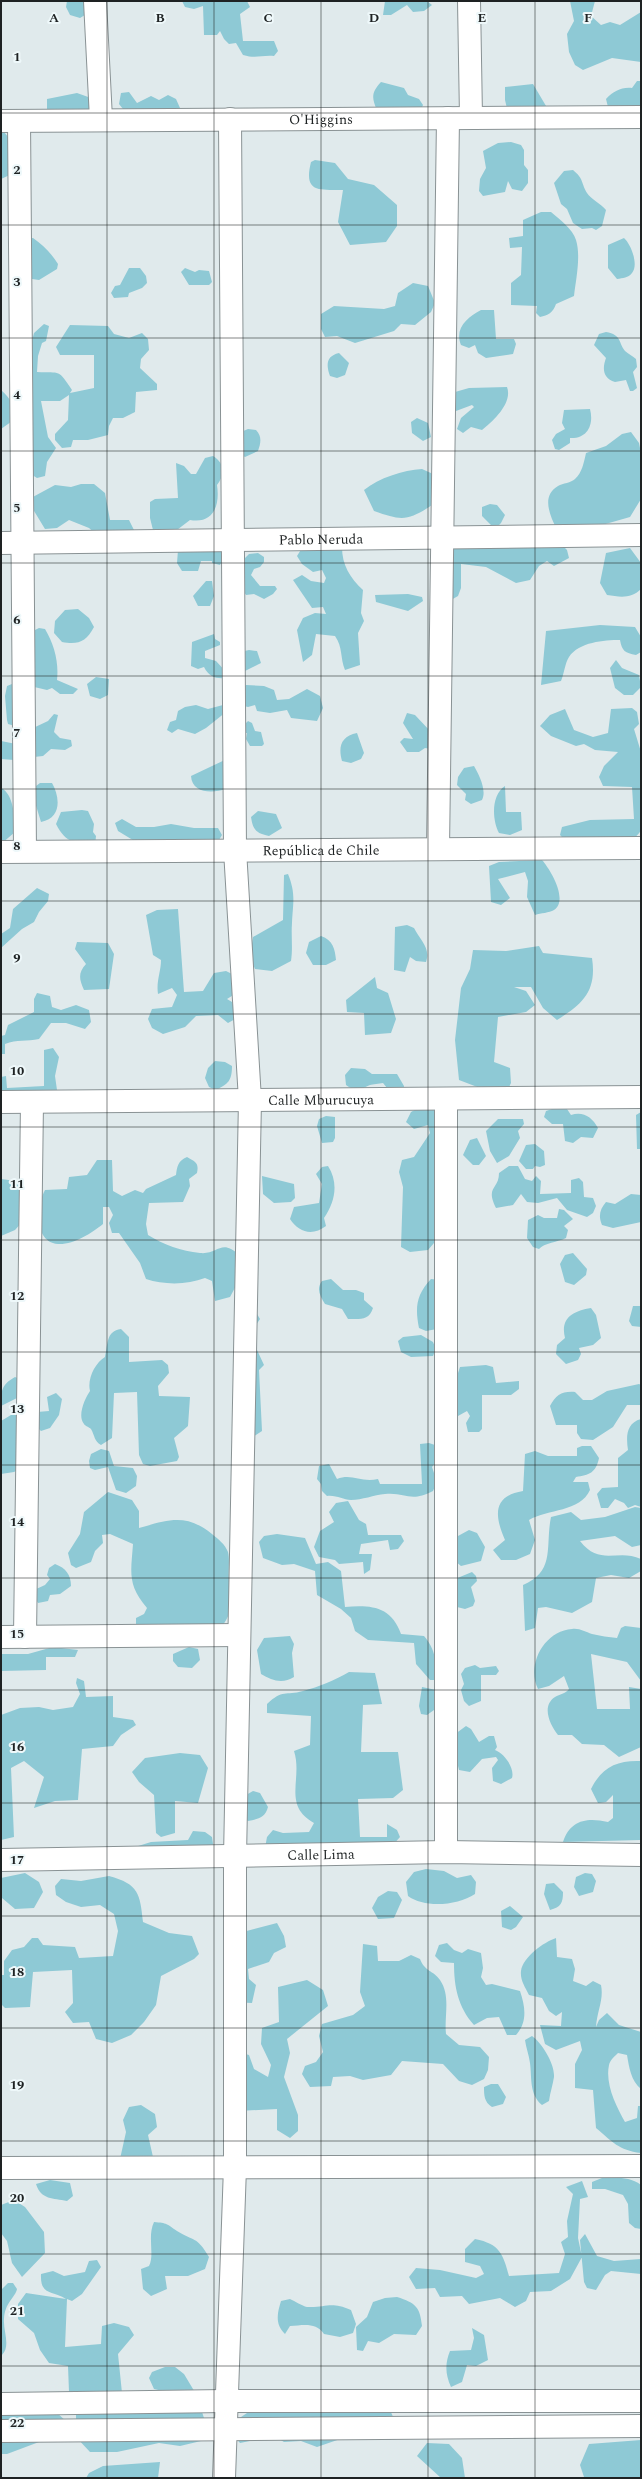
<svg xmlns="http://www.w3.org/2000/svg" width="642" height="2479" viewBox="0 0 642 2479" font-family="Spectral,serif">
	<rect width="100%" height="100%" fill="#e0eaec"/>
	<path fill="#8ec9d5" d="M67 1H86L85 15 80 18 70 15 66 7Z
		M182 1H247L250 7 240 14 243 41H274L278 51 274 56C261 55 256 59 243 55L236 43 229 44 224 39 220 31 217 35H204L203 6 194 9 185 7Z
		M385 1H427L432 5 424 11 413 12 407 5 391 15H383Z
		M570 1H595L591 16 601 25 610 22 620 25 641 12V62L612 58 583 70 575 65 569 52 567 34 574 21Z
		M637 81H641L640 107 609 111 606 99C614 91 621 87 632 88Z
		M381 82 404 88 408 95 419 99 423 105 420 112 377 110C371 97 372 92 381 82Z
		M533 84 549 111 509 117 505 100V87Z
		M129 92 137 103 151 96 159 100 168 95 176 99 180 108 176 117 127 114 119 104 121 93Z
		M77 93 91 98 89 109C77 118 59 119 47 110V99Z
		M1 130C15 139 14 158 14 173L1 179Z
		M511 142 521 145 524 150V165L528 170V183L522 191 512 189 508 181 505 192 483 196 479 191 480 179 486 168 483 151 498 143Z
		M315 160 335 163 348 179 374 185 397 205V226L386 242 350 245 338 222 343 190C320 189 303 194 311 162Z
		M573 170C584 179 581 183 587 193 591 199 600 203 606 210L602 226 596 230 592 228 582 229 573 223 567 209 561 204 554 183 564 171Z
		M541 212H551C559 219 573 229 576 240 581 256 576 279 574 296L556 304C553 313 548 315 540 317L536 313 537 306 511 305V283L521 275 522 247 510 248 509 238 523 236V220Z
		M33 238C43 245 52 254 58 264L57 269 39 280 25 278 23 239Z
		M624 238C631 244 639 265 632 273 628 278 623 278 617 279L608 268V245Z
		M129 268H140L146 276 147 283 142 288 129 293 128 297 114 298 111 293 115 286 120 285Z
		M185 268 195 272 199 270 209 271 212 282 209 285H189L181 272Z
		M413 283 428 286 435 303 431 312 415 325 401 324 394 331 355 343 337 336 325 337 321 329V314L334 306 384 309 395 306 398 293Z
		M481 310H494L496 339H514L516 344 513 354 486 358 478 353 475 345 469 348 461 345C454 328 468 317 481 310Z
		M44 324 49 326 46 341 42 343 38 356 37 372C61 373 58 369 72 390L70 393 94 388V355H60L56 347 70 325 108 326 114 334 129 338 142 333 148 339 149 350 141 359 140 368 157 384V390L136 392 135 412 123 418H113L109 426 108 435 88 440H73L71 447 62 448 55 440V434L68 420 69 395 60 401H41L48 437 56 448 47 462 45 476 37 478 29 473 30 348 34 333Z
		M606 332C622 335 618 342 625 351 628 354 633 356 636 359L637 367 633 372 637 388 633 391H630L626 380 615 382C603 378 602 369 606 358L594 345 599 334Z
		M339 353 349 363 345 375 337 378 330 376C326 365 326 356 339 353Z
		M507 387C513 403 493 421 482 430L471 427 463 433 457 429 461 418 474 407 472 405 456 411 452 403 455 392 469 388Z
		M1 390C11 399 15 406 15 419L1 429Z
		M590 409C594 424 588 439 570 438V443L559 450 555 449 552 440 556 434 565 429 562 423 564 410Z
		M417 418 428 423 431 437 423 441 412 433 411 422Z
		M248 429 256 430C262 436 261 443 258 451L245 457 237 452 241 432Z
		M631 432 639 443 641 453V499L630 517 588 529 556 528C550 515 541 496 558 486 563 483 571 483 575 479 582 473 584 462 586 453L606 446 622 434Z
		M213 456C225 463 225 475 217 485 220 505 214 524 190 520L173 533 153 530 150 518V502L155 499 178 498 176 463 184 466 191 474H196L205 458Z
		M422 469 433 474 432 505C408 521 402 521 374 511L364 490C379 478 403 470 422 469Z
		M81 484H94L105 493 110 520H129L134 530 98 536 89 528 69 520 57 528 45 529 31 506V498L55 485 71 487Z
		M490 504 497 505 505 515 501 523 495 529 482 516V507Z
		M559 542 567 550 569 558 554 566 547 561 539 566 530 580 516 583 486 567 461 564V588L458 596 451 600 448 555 455 546Z
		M219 546 225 555 220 565 212 563V561H201L198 571H182L177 563 178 550Z
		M342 547C342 565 350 578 363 590L361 613 364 621 358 633 360 665 345 670C340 658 343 647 335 636L316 634 312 655 303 662 297 630 303 618 315 613 326 614 323 607 312 608 293 580 302 575 311 581 324 583 326 578 322 570 313 572 302 564 297 556 302 548Z
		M630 548 641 563V589C631 599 620 597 607 595L600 583 606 553Z
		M258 553 264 557V562L260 567 254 569 251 575 260 586H275L277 589 273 594 264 599 254 594 246 595 241 588 242 561 249 554Z
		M206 581H212L214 596 210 606H198L193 596Z
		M408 594 422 597 423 601 408 611 376 602 375 595Z
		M78 609 89 618 94 627C86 642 78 645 62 642L54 633 55 621 65 610Z
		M600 625 635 627 641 637V652L636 655C625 653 622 651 620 640 604 640 579 642 569 657 565 663 564 674 561 681L541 685 546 631Z
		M39 628 45 629C54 644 59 662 57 680L78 689 73 694H60L52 688 47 690 30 686 35 630Z
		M214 634 215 639 220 642V645L205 651V658L216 661 228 674 226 678C216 679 209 677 204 667L198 669 191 666 192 642Z
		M249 650 257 651 261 663 245 671 237 661 240 652Z
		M616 660 622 668 639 675 641 687 633 695H624L615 688 610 668Z
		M96 677 109 679 108 695 100 699 90 696 87 684Z
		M12 684 19 687 15 726 8 724 7 720 5 696 7 686Z
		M246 685 264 686 274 690 277 700 289 699 307 689 320 696 323 708 317 721 291 718 287 710 270 713 257 711 255 705 248 707 240 705 242 689Z
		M196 705 208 709 223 705 226 712 206 728 195 734 178 729 172 733 167 730 170 722 176 720 178 711 185 707Z
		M632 708 637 712 639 724 634 729 641 752V830C629 853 588 843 567 842L560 835 562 827 590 820 634 819 632 787 603 786 599 777 604 766 618 752 595 750 584 744 576 746 551 736 540 726 550 715 565 709 574 730 593 737 608 733 611 709Z
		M407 713 415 715 431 732V749L425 748 419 752H407L400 742 404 738 413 739 403 723Z
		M54 714 58 715 54 732 60 738 71 740 72 746 65 750 51 749 43 756 34 757 31 729 48 721Z
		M248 721 252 723 255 731 261 732 264 744 262 746H250L246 739 247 733H243V726Z
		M357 733 364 753 361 759 351 763 342 761C338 747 341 736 357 733Z
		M1 741 16 744 14 760 1 759Z
		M229 758 226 789C213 793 192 794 191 776Z
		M474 766C479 775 487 790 482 800L471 804 465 800 466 794 457 785 458 777 464 768Z
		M40 783H52C60 797 62 818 41 822L34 799 36 786Z
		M505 786 506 812H521L522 830 510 835 499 833C492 820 491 795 505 786Z
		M1 788C14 794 15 819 15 832L1 844Z
		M82 810 88 811 94 824 93 832 96 836 95 846C75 842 66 844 56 824L61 812Z
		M258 811 276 814 282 828 269 836C256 833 253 830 251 817Z
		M122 819 136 827H154L171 824 194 828H218L222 835 219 840 162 844 157 840 141 845 118 831 115 823Z
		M542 860C550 869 569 900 554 910 549 913 541 913 535 915L527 897 528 881 525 872 498 879 510 898 501 905 491 902 489 866 499 862Z
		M288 874C296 894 293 902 292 923 291 936 293 948 291 961L272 971 255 969 250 957 253 937 283 920 284 875Z
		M37 888 49 894 48 901 39 912 34 922 22 929 1 948V934L10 928 13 909Z
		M178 909 184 992 203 991 214 973 226 971 234 975 235 994 227 999 232 1002 237 1018 228 1023 218 1015 196 1016 185 1027 163 1034 152 1028 148 1019 152 1009 172 1007 177 995 172 988 158 994C156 981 161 972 161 960L153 955 146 915 157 910Z
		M407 925 414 928C420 940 431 948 426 962L416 961 410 957 405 972 394 970 395 927Z
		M321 936C333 940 335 949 336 960L326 965H313L306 953 309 942Z
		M77 942 108 943 114 954 109 989 84 990C79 979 78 973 86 964L75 949Z
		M539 946 543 953 592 958C597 991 583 1004 557 1020L543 1008 531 987H514L526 991 535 1005 526 1012 498 1017 494 1062 510 1068 511 1083 507 1091 480 1088 459 1080 455 1040 461 988 470 969 473 950 506 951Z
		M375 977 377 988 388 993 396 1019 391 1033 365 1035 364 1013 347 1012 346 1000Z
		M37 993 50 996 52 1007 61 1010 76 1005 89 1010 91 1022 85 1029 66 1023H51L39 1039C27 1042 17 1039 5 1044V1054H1V1036L5 1035 8 1025 34 1012V999Z
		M53 1048 59 1057 55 1076 57 1090 48 1097 1 1105V1077L6 1076 7 1088 44 1086V1050Z
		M215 1061 225 1062 232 1066C232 1081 228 1084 216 1090L209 1087 205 1078 208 1068Z
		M351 1068 365 1069 372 1074H397L404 1086V1091L391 1093 383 1083C379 1084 373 1084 370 1085 358 1090 357 1093 346 1085L345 1075Z
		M422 1106 435 1109 438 1118 440 1227 434 1243 428 1250 410 1252 401 1247 403 1187 399 1172 402 1160 414 1157 430 1133 428 1125 414 1129 406 1122 411 1112Z
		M558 1107 567 1109 571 1115C583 1111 592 1117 598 1128L593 1138 581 1137 573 1143 565 1141 563 1124H552L544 1117 546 1111Z
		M641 1112V1149H637L636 1115Z
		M326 1116 335 1117V1138L333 1142 322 1143 317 1126 319 1119Z
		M498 1119H523L524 1124 518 1131 520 1138 509 1156 497 1163 490 1151 486 1131Z
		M477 1138 486 1156 479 1165H473L463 1155 470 1140Z
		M535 1144 544 1151 545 1165 540 1167 535 1166 533 1169H526L519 1161 526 1145Z
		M187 1157C196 1162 199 1163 197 1173L189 1179 190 1186 183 1202 149 1203 146 1224 148 1235C164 1245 181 1251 200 1253 218 1255 221 1238 239 1255L238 1282 230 1297 215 1301 212 1281 205 1278C187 1285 164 1285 146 1279L140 1263 119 1233H112L109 1223 113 1215 109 1207H103V1224C92 1233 73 1245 58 1244 33 1242 37 1204 45 1190L67 1189 69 1177 87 1175 97 1160H112L113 1191 122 1196 135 1190 143 1193 146 1189 176 1175C177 1166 178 1161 187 1157Z
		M328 1166C339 1183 335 1202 324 1218L326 1226C313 1236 299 1233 290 1219L294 1207 319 1203 322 1184 316 1174 322 1167Z
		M509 1166H518L525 1179 532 1181 536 1176 541 1181 540 1194 571 1193V1180L579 1178 583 1182 584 1197 593 1198 596 1206 593 1213 587 1217 567 1210 557 1198 538 1203 527 1202 521 1194 513 1205 496 1208C485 1186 499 1190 499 1173Z
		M262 1176 294 1184 295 1198 291 1202 274 1203 263 1194Z
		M1 1179 16 1181 20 1191 23 1221 15 1230 1 1236Z
		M631 1194 641 1195V1222L613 1228 602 1225C598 1216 600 1209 606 1202L615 1204Z
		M559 1209 564 1210 573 1219 564 1226 568 1230 566 1238C558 1242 544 1243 539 1249L533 1247 527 1238 528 1220 538 1215 544 1218H557Z
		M573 1253 587 1269 586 1275 574 1285 565 1282 560 1264 565 1255Z
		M331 1279 343 1290H356L364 1293V1300L373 1308C369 1321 359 1319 348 1319L342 1309 325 1304C320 1296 316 1289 322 1281Z
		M431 1279 440 1280 437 1329 426 1331 419 1328C415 1308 416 1295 431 1279Z
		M633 1306H641V1327L632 1326 629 1321Z
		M591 1308 596 1315 601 1338 593 1345 579 1348 581 1354 578 1360 566 1364 556 1354 557 1345 565 1338C560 1318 573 1311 591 1308Z
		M257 1314 260 1319 254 1328 257 1350 264 1365 259 1370 262 1431 253 1437C246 1425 251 1386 252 1370 252 1362 250 1354 249 1346 248 1336 249 1325 250 1315Z
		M121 1329 129 1337V1362L162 1360 168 1365 169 1373 158 1386 159 1396 190 1397 188 1426 174 1438 179 1457 177 1461 150 1466 143 1464 139 1455 137 1392 114 1393 112 1438 101 1445C94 1441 95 1436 91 1429 89 1427 85 1426 84 1424 77 1416 85 1398 90 1391 87 1379 95 1363 105 1357 108 1344 106 1331 121 1329Z
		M421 1335 433 1342 436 1349 433 1356 411 1357 401 1352 398 1341 403 1337Z
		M486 1365 493 1367 496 1383 519 1381V1389L511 1395H482V1429L479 1432H468L466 1423 470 1416 467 1411 458 1416 453 1410 456 1379 460 1367Z
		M15 1377 22 1380 19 1397 1 1406C1 1391 1 1385 15 1377Z
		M639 1384 641 1385V1405H627L613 1427 593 1440 581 1439 577 1433V1425H556L550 1406C556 1395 562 1391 575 1392L583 1400H592L607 1391Z
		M56 1393 62 1399 59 1415 50 1428 41 1431 38 1428 37 1412 49 1411 47 1397Z
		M21 1414 23 1467 14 1472 1 1474V1421L11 1415Z
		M641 1419V1507L635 1505 628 1508 624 1503 615 1499 608 1508H601L597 1494 602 1488 618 1487V1458L628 1450C626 1437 626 1423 641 1419Z
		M429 1443 435 1445 436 1462 432 1467 437 1482 433 1491C410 1503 406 1492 385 1494 374 1495 362 1500 351 1500 343 1500 337 1495 327 1496L322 1491 321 1484 317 1479 319 1466 329 1464 337 1479C352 1473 361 1483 378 1479L380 1484H422L420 1444Z
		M582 1446H591L599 1458C596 1473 589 1475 576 1477L573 1482H588L590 1490C580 1512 548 1509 529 1520L535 1540 530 1554 516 1560H501L493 1550 505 1540C494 1515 493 1496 523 1491L525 1454 535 1451 548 1456H577V1448Z
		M101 1449 109 1451 114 1466 133 1468 137 1476 136 1486 126 1493 116 1490 108 1467 95 1470 90 1468 89 1461 91 1454Z
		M108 1492 132 1500 139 1511V1528C168 1520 186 1513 212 1534 218 1539 225 1544 228 1552 230 1560 228 1571 229 1580 231 1597 234 1612 222 1626L136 1628V1618L144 1614 147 1608C127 1585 131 1572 133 1544L110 1534 102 1535 103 1543 95 1551 91 1562 76 1568 71 1565 68 1553 80 1534 84 1512Z
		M348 1501 359 1520 366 1524 368 1535H401L404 1541 398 1549 390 1550 388 1540 361 1544 359 1554H372L370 1570 364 1574 363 1562 339 1564 335 1560 319 1557 314 1547 320 1531 334 1522 329 1512 336 1503Z
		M635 1507 641 1508V1545L632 1547 615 1536 580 1541C600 1567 618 1548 641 1559V1571L629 1578 611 1575 596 1578 592 1602 572 1613 546 1607 538 1608 535 1628 525 1631 523 1585C556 1571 545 1546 551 1517L571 1512 581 1520 605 1517Z
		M469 1530 477 1533 485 1547 481 1561 461 1566 455 1561 452 1546 458 1536Z
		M277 1534 305 1538 316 1564 328 1562 341 1571 345 1607C371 1605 391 1606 401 1634L424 1636C436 1650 436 1662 437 1680H430L416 1664 414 1643 368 1640 355 1631 351 1618 341 1609 317 1595 315 1571 294 1564 282 1565 263 1558 259 1542 264 1536Z
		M55 1564C66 1568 71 1575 71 1586L60 1594 50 1595 48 1601 38 1603 34 1596V1590L45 1585 50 1579 47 1575 49 1568Z
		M472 1572 476 1576 477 1581 471 1587 475 1601 473 1606 465 1609 457 1607 455 1579Z
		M625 1626 641 1628V1681L627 1662 591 1654 597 1709H630L629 1687 641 1689V1747L619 1757 604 1745 582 1744 572 1735H558C550 1725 541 1706 555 1697 560 1694 565 1694 569 1689L564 1676 549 1686 538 1689C526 1665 544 1631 572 1629 580 1628 585 1632 592 1634 600 1636 609 1637 617 1638L621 1628Z
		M290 1636 294 1644 292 1653 294 1677C283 1684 272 1681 261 1674L257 1650 264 1638Z
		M53 1647 78 1650 75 1657H46V1670L1 1671V1654H28Z
		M189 1647 198 1649 200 1660 192 1668 178 1667 173 1661V1654Z
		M475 1665 480 1668 496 1666 499 1671 496 1675H481V1701L469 1706 464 1701 461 1690 464 1684 461 1674 465 1668Z
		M349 1672 375 1673 382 1704 363 1705 361 1752H398L403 1790 393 1798 358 1799 360 1837H387V1824L397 1830 400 1837 392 1846 363 1850 353 1842 335 1845 265 1848 267 1837 273 1830 283 1833 309 1832 314 1823C282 1805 303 1779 294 1751L310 1745 311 1716 267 1713V1704C283 1689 285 1696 303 1691 319 1687 335 1680 349 1672Z
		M77 1678 84 1681 86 1697 113 1696V1717L133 1720 136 1725 121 1735 113 1746 82 1749 78 1800 55 1801 34 1808 44 1777 24 1761 11 1768 14 1837 1 1840V1715L20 1708 39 1707 53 1710 73 1707 80 1694 76 1683Z
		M422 1687 436 1690 441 1705 427 1715 421 1714 419 1706Z
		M466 1726 471 1729 479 1742 489 1736H494L497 1747 495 1750C504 1753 515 1768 512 1778L501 1784 493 1781 492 1768 498 1760 496 1757 482 1759 470 1772 459 1770 451 1737Z
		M180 1753 200 1755 208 1768 198 1803 175 1801V1833L161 1837 156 1833 154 1795 139 1782 132 1772 145 1758Z
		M641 1761V1840L563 1842C570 1820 587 1817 608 1822L613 1818V1795L606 1802 598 1803 591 1789C602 1767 617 1760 641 1761Z
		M253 1791 260 1793 268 1807C265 1818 258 1819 248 1821L243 1817 246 1795Z
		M193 1831 205 1832 212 1837 214 1851 135 1847 151 1842 188 1840Z
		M426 1869 444 1871 457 1878 471 1875 476 1882 475 1894C457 1906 424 1908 408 1896L406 1882 414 1872Z
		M25 1873 39 1882 43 1892 34 1908 15 1909 2 1898 1 1878Z
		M585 1873 592 1874 596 1881 593 1892 579 1896 574 1887 576 1877Z
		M109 1876C139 1884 140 1894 143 1922L169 1933 192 1936 199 1954 194 1959 161 1976 156 2005 144 2022 131 2035 112 2043 96 2039 89 2022 73 2023 65 2012 73 2003 72 1970 33 1972 30 2007 5 2008 1 2004V1975H4V1961L12 1950 24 1947 32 1938H38L43 1945 75 1947 79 1958 113 1956 118 1931 114 1914 100 1905 81 1907 66 1902 56 1895 55 1886 61 1879 81 1881Z
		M554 1883 563 1892C563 1903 561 1907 550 1910L544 1894 546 1884Z
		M388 1891 397 1892 402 1900 394 1918 378 1919 372 1908 378 1897Z
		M510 1906 523 1917 516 1927 511 1930 502 1927 501 1911Z
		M277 1923 284 1936 286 1947 274 1953 269 1962 248 1969 249 1979 256 1985 252 2003 229 2002 235 1934Z
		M556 1938 557 1957 572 1959 575 1969 573 1981 586 1986 593 1981 601 1985C604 2000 597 2011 596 2027L599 2020 607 2013 619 2025 641 2032V2089C631 2081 629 2067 627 2055L618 2053C615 2056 610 2060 609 2065 605 2084 616 2106 625 2122L637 2118 638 2106H641V2153C618 2150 613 2142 596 2128L593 2090 575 2088V2064L582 2050 580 2041 556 2050 545 2044 540 2025 561 2026 562 2012 556 2016 549 2011 542 1998 529 1995C525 1987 520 1980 521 1971 523 1957 544 1942 556 1938Z
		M447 1943 454 1950 462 1953 468 1949 481 1953 483 1968 481 1977 486 1985 492 1984 520 1991C525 2006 528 2022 516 2035H507L499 2017 487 2018 474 2025C458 2007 454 1987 454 1963L441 1962 435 1956 439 1945Z
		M363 1944 377 1946 378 1961H399L411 1955 420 1959C425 1972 433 1970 440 1980 451 1996 444 2016 446 2034L459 2045 480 2047 489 2057 488 2070 484 2079 472 2085 459 2081 443 2064 402 2061 391 2075 363 2080 350 2076 333 2077 331 2086 310 2087 302 2074 305 2066 316 2062 323 2052 319 2036 322 2024 353 2015 365 2006 360 1992Z
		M307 1980 323 1990 328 2006 287 2039 290 2053 284 2077 298 2115V2131L290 2138 277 2130V2109L238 2111 239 2052 249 2055 254 2069 268 2077 271 2065 261 2044 262 2028 279 2022 278 1987Z
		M532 2036C542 2043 555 2064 554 2077 553 2084 550 2093 549 2101L542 2105C529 2094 532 2078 530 2063 529 2055 526 2048 525 2040Z
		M491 2084H498L506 2097 503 2104 492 2107C484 2102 484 2095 484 2087Z
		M141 2105 155 2114 157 2127 148 2135 153 2157 120 2159 126 2132 123 2120 129 2107Z
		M602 2178C616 2178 629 2176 641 2185V2229L635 2228 629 2223 628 2204 623 2195 605 2189H592V2182Z
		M50 2180 70 2183 73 2196 67 2201C53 2198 41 2200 36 2184Z
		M582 2181 588 2197 580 2199 578 2238 582 2257 570 2279 551 2291 530 2292 526 2301 515 2307 500 2298 469 2304 462 2296 440 2297 435 2288 416 2289 409 2277 416 2268 440 2270 476 2278 484 2274 480 2266 465 2262V2249L475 2239C500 2244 503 2254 509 2276L559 2273 565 2254 561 2242 568 2237 567 2221 573 2194 566 2187Z
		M14 2200 25 2207 44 2232 45 2253 22 2277 12 2263 7 2241 1 2233V2205Z
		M154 2222C167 2223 167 2224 177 2231 194 2242 196 2235 209 2257L205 2269 188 2276H165L167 2289 151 2296 143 2289 141 2269 149 2266C155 2254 147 2237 154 2222Z
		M585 2234 597 2256 614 2261 641 2259V2274L611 2271 605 2275 596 2290 587 2288 584 2282 580 2240Z
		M97 2260 101 2267 82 2294 72 2301 67 2299 65 2347 101 2344 102 2326 114 2323 129 2327 134 2335 118 2354 122 2393 167 2392 154 2389 149 2378 152 2372 165 2367H175L184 2374 196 2394 207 2427 206 2436 201 2441 180 2446 159 2443 117 2452H90L76 2437V2412L69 2392 68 2366 49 2363 40 2350 34 2333 18 2319V2304L26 2293 66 2299C52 2290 40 2296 41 2274L53 2271 64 2276 85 2272 89 2261Z
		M8 2283H13L17 2289C15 2298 5 2302 4 2319 3 2331 11 2346 2 2355L1 2290Z
		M397 2297C416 2303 420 2307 422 2326L416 2335 394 2334 379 2343 368 2341 363 2351 357 2350 356 2327 367 2317 373 2302 385 2298Z
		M290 2299C295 2301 302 2306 307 2307 326 2308 330 2301 351 2310L356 2324 353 2333 340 2337 324 2334C316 2322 304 2325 290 2326L285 2334C275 2324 277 2314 281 2301Z
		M472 2328 484 2335 488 2360 476 2366 467 2365 462 2382 451 2387C445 2374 445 2363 450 2351L471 2350 474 2338Z
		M1 2402 56 2412 67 2422 47 2439 7 2454H1Z
		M390 2410 398 2428 390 2440 346 2437 317 2447 301 2441 284 2442 274 2436 240 2443 235 2437 238 2419 247 2413Z
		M641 2440V2478L584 2477 580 2465 589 2444Z
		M427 2443 449 2444 462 2458 465 2478H441L417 2456Z
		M160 2462 158 2478H86L89 2473 103 2466Z"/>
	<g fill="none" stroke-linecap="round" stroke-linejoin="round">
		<g stroke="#899294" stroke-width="24">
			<g id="minor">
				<path d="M95 1 101 119"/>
				<path d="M469 1 471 117"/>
				<path id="s1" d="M1 121 641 117"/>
				<path d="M19 121 25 851"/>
				<path id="s2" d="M1 543 641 535"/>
				<path d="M438 849 448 118"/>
				<path id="s3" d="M1 852 641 848"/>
				<path d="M446 1099V1852"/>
				<path id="s4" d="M1 1102 641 1097"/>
				<path d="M1 1637 239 1635"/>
				<path d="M25 1637 32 1102"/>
				<path id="s5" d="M1 1860 446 1852 641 1855"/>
				<path d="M1 2168 641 2166"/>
				<path d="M1 2404 225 2401H641"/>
				<path d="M1 2431 641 2426"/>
				<path d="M224 2478 235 2167V1857L250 1100 235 850 230 119"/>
			</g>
		</g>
		<use href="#minor" stroke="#fff" stroke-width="22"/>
	</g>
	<path fill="none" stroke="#1e2223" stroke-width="1" stroke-opacity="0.55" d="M107 1V2478M214 1V2478M321 1V2478M428 1V2478M535 1V2478M1 113H641M1 225H641M1 338H641M1 451H641M1 563H641M1 676H641M1 789H641M1 901H641M1 1014H641M1 1127H641M1 1240H641M1 1352H641M1 1465H641M1 1578H641M1 1690H641M1 1803H641M1 1916H641M1 2028H641M1 2141H641M1 2254H641M1 2366H641"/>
	<g text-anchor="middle" stroke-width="4" stroke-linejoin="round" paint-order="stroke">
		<g font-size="14" fill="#1e2223" stroke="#eef8fa">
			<text dy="5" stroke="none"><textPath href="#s1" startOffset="320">O'Higgins</textPath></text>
			<text dy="5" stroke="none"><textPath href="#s2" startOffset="320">Pablo Neruda</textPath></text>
			<text dy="5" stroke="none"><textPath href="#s3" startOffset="320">República de Chile</textPath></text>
			<text dy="5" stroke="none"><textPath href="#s4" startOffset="320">Calle Mburucuya</textPath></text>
			<text dy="5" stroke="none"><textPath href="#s5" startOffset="320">Calle Lima</textPath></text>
		</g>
	</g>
	<g font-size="13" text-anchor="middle" font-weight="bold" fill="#1e2223" stroke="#eef8fa" stroke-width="4" stroke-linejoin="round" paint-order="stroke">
		<text x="54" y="22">A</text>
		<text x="160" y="22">B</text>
		<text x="268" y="22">C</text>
		<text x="374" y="22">D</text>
		<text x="482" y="22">E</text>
		<text x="588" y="22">F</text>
		<text x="17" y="61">1</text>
		<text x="17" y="174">2</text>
		<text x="17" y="286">3</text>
		<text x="17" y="399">4</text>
		<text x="17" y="512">5</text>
		<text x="17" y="624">6</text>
		<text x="17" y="737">7</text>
		<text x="17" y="850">8</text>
		<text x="17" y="962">9</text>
		<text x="17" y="1075">10</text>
		<text x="17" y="1188">11</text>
		<text x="17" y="1300">12</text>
		<text x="17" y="1413">13</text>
		<text x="17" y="1526">14</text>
		<text x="17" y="1638">15</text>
		<text x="17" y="1751">16</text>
		<text x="17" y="1864">17</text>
		<text x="17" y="1976">18</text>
		<text x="17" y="2089">19</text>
		<text x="17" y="2202">20</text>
		<text x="17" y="2315">21</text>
		<text x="17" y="2427">22</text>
	</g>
	<rect width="642" height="2479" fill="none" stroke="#1e2223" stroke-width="4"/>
</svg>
